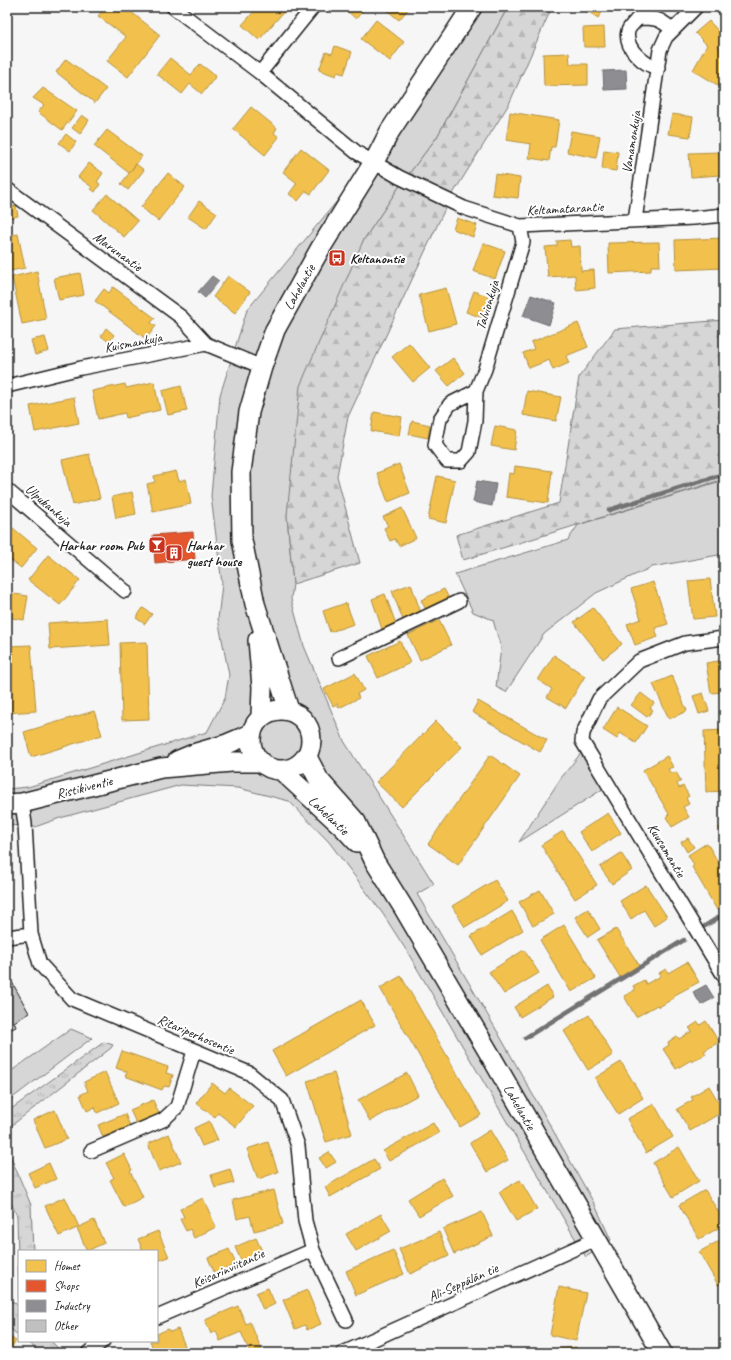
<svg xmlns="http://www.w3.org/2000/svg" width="731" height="1360" viewBox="0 0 731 1360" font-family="Caveat,sans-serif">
	<defs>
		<pattern id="forest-firs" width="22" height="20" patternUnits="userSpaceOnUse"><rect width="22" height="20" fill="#d6d6d6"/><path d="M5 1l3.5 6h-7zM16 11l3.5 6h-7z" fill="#b7b7b7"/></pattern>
		<pattern id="park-tufts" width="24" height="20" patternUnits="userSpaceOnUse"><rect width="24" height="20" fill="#d6d6d6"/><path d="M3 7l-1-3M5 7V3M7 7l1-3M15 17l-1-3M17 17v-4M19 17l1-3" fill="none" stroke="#b7b7b7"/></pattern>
	</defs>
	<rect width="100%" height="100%" fill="#f6f6f6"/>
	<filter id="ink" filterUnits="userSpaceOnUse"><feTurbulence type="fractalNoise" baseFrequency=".025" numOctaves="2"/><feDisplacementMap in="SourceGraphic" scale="8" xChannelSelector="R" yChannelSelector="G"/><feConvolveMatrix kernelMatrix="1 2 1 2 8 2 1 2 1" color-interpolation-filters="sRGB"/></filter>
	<g filter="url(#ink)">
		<path fill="#d6d6d6" stroke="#797979" d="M459 7H508L437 137 399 187 363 241 287 515 293 584 291 599 304 646 344 741 434 884 417 894 497 1031 595 1205 611 1240 586 1257 408 953 383 914 329 842 289 801 238 788 181 785 60 818 35 827 7 825V789L28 787 207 732 225 698 229 675 218 619 222 584 211 496 220 395 247 310 366 166Z
			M724 480V554L652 567 596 593 544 634 506 692 496 687 501 648 493 620 473 612 455 574 568 540 578 525Z
			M581 753 603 789 519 842 561 778Z
			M71 1029 92 1038 7 1102V1074Z"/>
		<path fill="url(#forest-firs)" stroke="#797979" d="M508 7H552L509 104 449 200 348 417 337 476 360 563 293 584 287 515 300 386 363 241 399 187 437 137Z
			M724 320V479C637 506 550 534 463 560L456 535 559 503 579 377 615 329Z"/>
		<path fill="url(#park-tufts)" stroke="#797979" d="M104 1042 113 1045 111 1048 7 1129V1112Z
			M7 1148 31 1205 33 1251H19V1298L17 1216 7 1194Z
			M7 1207 9 1212 10 1284 9 1301 14 1302 19 1307V1336L7 1326Z
			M26 1341H51L63 1353H41Z"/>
		<path fill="#f2c14e" stroke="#b2903f" d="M105 7H125L160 35 128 77 107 61 126 37 98 16Z
			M258 7H288L259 40 242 25Z
			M345 7H362L364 9 356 19 344 8Z
			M383 7H410L399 20Z
			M581 7H606L598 18Z
			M376 20 404 42 390 61 361 39Z
			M709 21 724 37V41L718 47 724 50V89L693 70 707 45 695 33Z
			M604 27 605 47H584L583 28Z
			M335 46 352 52 344 74 337 72 336 76 319 70 326 52 332 54Z
			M569 53 570 64H588V85L544 86 543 54Z
			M170 58 191 75 200 64 216 76 202 94 190 84 182 94 157 74Z
			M66 59 106 89 95 103 56 72Z
			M43 88 77 111 62 130 38 112 44 105 33 98Z
			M251 107 277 128 274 133 279 137 265 155 233 129Z
			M510 112 559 120 555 147H551L549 161 529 158 531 144 506 140Z
			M672 114 693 117 690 137 668 134Z
			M82 115 89 120 80 134 72 128Z
			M107 130 142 156 129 173 94 146Z
			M571 131 600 136 596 158 567 152Z
			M66 134 76 142 70 151 59 143Z
			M301 148 329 170 311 194 306 191 298 201 289 194 297 183 283 172Z
			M604 150 618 152 616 171 602 169Z
			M719 152 721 175 691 177 689 153Z
			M89 163 103 173 97 182 100 184 95 192 91 189 92 187 78 177Z
			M136 164 144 170 128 190 121 184Z
			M168 173 185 187 158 221 141 207Z
			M495 174 520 178 518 198 492 195Z
			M107 194 138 221 124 237 93 210Z
			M199 201 217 213 206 229 188 217Z
			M16 206 18 216 8 218 7 207Z
			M457 218 477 225 473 237 453 229Z
			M18 234 25 268 10 271 7 254V236Z
			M724 238V268L676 270 675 240Z
			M570 240 571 247 580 246 581 271 594 270 595 288 576 290 575 275 548 277 545 247 557 246V241Z
			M659 242 660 266H651V271L609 273 608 243Z
			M483 243 505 251 495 279 473 271Z
			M37 271 46 319 22 324 12 277Z
			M80 273 84 295 59 300 54 278Z
			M228 276 250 292 235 313 213 297Z
			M113 287 155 318 151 323 156 326 146 339 95 301 104 289 109 293Z
			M446 288 456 324 429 331 419 295Z
			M474 291 494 299 486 319 466 312Z
			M578 323 588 347 566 356 569 363 553 370 549 360 529 368 523 353 534 349 531 342Z
			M106 328 114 335 109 342 101 336Z
			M45 337 49 351 35 355 31 340Z
			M7 339 11 340 7 353Z
			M409 343 430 368 413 382 392 357Z
			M453 358 465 373 449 386 436 371Z
			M154 382 160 410 126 418 125 413 98 419 92 391 125 384 126 388Z
			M181 386 187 411 168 415 162 391Z
			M527 391 561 397 556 421 523 415Z
			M74 397 79 423 35 432 30 406Z
			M374 412 402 417 399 436 371 431Z
			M412 421 430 425 428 438 409 434Z
			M495 426 517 430 514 450 491 446Z
			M89 454 100 498 73 505 62 460Z
			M399 464 410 493 388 502 377 473Z
			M515 466 552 471 548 503 506 497 509 473 514 474Z
			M176 471 179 481 186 479 191 504 153 512 147 484 155 482 154 476Z
			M437 476 455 480 446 523 428 519Z
			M132 492 136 514 116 518 112 497Z
			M402 508 416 538 399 546 395 539 390 541 384 528 388 526 383 517Z
			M7 523 37 548 21 568 7 557Z
			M48 555 80 580 60 605 28 580Z
			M710 579 715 617 693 619 688 581Z
			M653 582 668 624 655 628 658 637 635 645 627 624 641 619 631 589Z
			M411 584 421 613 403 620 392 591Z
			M444 589 450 600 426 610 421 600Z
			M7 593 28 596 24 620 7 617Z
			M385 594 396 624 382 629 372 599Z
			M346 603 354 624 330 632 323 611Z
			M143 608 152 614 145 624 136 618Z
			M593 608 622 644 603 659 574 622Z
			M108 619 110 645 50 649 48 623Z
			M439 620 451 645 420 660 408 635Z
			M400 641 410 663 378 678 368 656Z
			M147 642 149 719 122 720 120 643Z
			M31 645 36 711 7 713V646Z
			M554 655 585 676 566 708 547 697 552 689 538 680Z
			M724 660V692L711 693 706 663Z
			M355 673 364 690 357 694 359 698 339 708 337 704 333 706 324 689Z
			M672 676 687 711 669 719 653 684Z
			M641 693 654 703 650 708 653 710 647 717 631 705Z
			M703 693 709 711 699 714 693 696Z
			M478 701 547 740 540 752 472 712Z
			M617 707 647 726 636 743 620 733 617 739 603 730Z
			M94 711 102 735 31 757 24 732Z
			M436 721 462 747 402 807 376 782Z
			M724 730V791L706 792 704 731Z
			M490 755 520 776 458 865 428 844Z
			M667 756 673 767 668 769 671 774 676 772 681 781 677 784 679 788 683 786 689 796 686 798 689 804 683 807 689 817 672 827 666 817 669 814 643 770Z
			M608 813 621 833 592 852 579 832Z
			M724 825V837L719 828Z
			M563 831 597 885 575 899 541 845Z
			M688 838 694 847 687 852 681 842Z
			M707 843 724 872V906L717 910 692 867 694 865 688 855Z
			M621 853 632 870 612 884 600 867Z
			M495 880 508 901 465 927 452 906Z
			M646 885 667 917 654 926 644 910 631 919 620 901Z
			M540 890 554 914 533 926 519 902Z
			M588 909 600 929 588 937 575 917Z
			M512 911 523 930 482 955 471 936Z
			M564 925 596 978 571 992 540 940Z
			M616 929 639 965 620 977 597 940Z
			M524 950 539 973 504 994 489 972Z
			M687 962 699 982 673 996 674 998 659 1007 657 1005 636 1017 624 996 635 990 633 986 644 980 646 984 661 976 659 973 666 969 668 973Z
			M401 976 481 1115 460 1127 380 988Z
			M547 986 553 997 520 1017 514 1007Z
			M361 1000 375 1025 286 1076 272 1051Z
			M589 1015 613 1055 588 1070 564 1031Z
			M706 1021 719 1042 704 1051 706 1054 692 1062 691 1060 676 1069 663 1049 669 1045 668 1042 677 1036 679 1039 692 1031 689 1028 698 1022 700 1025Z
			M122 1051 168 1067 166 1073 173 1075 169 1087 164 1086 162 1090 125 1076 127 1072 116 1068Z
			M621 1062 643 1098 618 1114 595 1078Z
			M105 1072 119 1103 97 1113 95 1107 87 1111 80 1095 88 1091 84 1082Z
			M334 1073 352 1134 326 1142 307 1081Z
			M407 1073 418 1095 370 1121 358 1100Z
			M212 1083 225 1093 229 1088 253 1106 236 1127 218 1113 215 1117 196 1103Z
			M709 1086 724 1111 690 1131 677 1109 693 1100 691 1097Z
			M153 1100 159 1114 136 1123 130 1110Z
			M654 1104 673 1137 646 1153 627 1119Z
			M55 1110 67 1139 45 1148 33 1120Z
			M125 1114 130 1126 103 1137 98 1125Z
			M209 1121 218 1140 202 1146 194 1128Z
			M433 1123 439 1133 389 1161 383 1151Z
			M490 1130 508 1160 487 1172 470 1143Z
			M169 1134 181 1162 159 1171 148 1144Z
			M268 1142 278 1172 258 1179 247 1149Z
			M679 1147 699 1181 673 1197 653 1163Z
			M329 1152 336 1162 326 1168 319 1158Z
			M124 1154 132 1170 130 1171 143 1197 124 1207 110 1180 114 1178 106 1163Z
			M374 1159 380 1169 330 1197 325 1187Z
			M49 1163 56 1179 35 1188 28 1173Z
			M230 1169 234 1183 215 1188 211 1175Z
			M442 1178 453 1196 419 1216 408 1199Z
			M520 1180 537 1209 516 1221 499 1192Z
			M274 1190 283 1224 254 1231 250 1216 237 1219 233 1200Z
			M705 1190 724 1221V1225L699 1239 679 1205Z
			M65 1197 79 1227 94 1220 104 1243 87 1251 77 1228 59 1236 45 1206Z
			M203 1198 216 1227 194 1238 190 1229 186 1231 180 1219 184 1217 180 1209Z
			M482 1212 493 1236 454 1254 443 1229Z
			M381 1214 391 1231 356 1251 346 1234Z
			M158 1231 169 1257 157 1261V1251H143L138 1239Z
			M439 1232 449 1256 410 1274 399 1249Z
			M256 1238 263 1253 242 1263 235 1247Z
			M724 1238V1282L718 1285 699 1252Z
			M229 1249 236 1264 215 1274 208 1258Z
			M393 1250 404 1274 356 1295 346 1271Z
			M559 1287 586 1293 576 1341 550 1335Z
			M268 1288 275 1304 263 1310 256 1293Z
			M307 1290 321 1324 307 1330 305 1325 295 1329 283 1300Z
			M238 1306 246 1324 250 1322 263 1353H250L241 1332 220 1341 216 1331 211 1334 205 1320Z
			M168 1329 170 1332 178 1329 185 1346 170 1353H155L150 1341H157V1334Z
			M7 1335 16 1341 9 1350 7 1348Z
			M576 1347 577 1353H551L550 1350Z"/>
		<path fill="#e4572e" stroke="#a84529" d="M193 532 195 559 155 563 153 535Z"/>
		<path fill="#8d8d92" stroke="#6b6b6f" d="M626 70 627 89 604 90 603 71Z
			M212 276 219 281 205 298 198 292Z
			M531 295 556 303 549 325 523 316Z
			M477 481 496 484 492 506 473 502Z
			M706 985 714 998 701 1005 693 992Z"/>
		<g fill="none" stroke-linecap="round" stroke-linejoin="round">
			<path stroke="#727272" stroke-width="4.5" d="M609 510 724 474
				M705 926 724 914
				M525 1038 684 940"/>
		</g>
		<path fill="#c0c0c0" stroke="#1c1c1c" d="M7 973 29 1013 14 1022 16 1027 7 1031Z"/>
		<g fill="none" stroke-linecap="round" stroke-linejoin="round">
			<g stroke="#1c1c1c" stroke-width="16">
				<path id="street" d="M173 7 260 73 356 152 399 177 464 208 520 226 694 218 724 215
					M658 68C644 65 624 48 628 31 629 27 635 22 638 18 656 18 659 18 673 30
					M260 73 313 7
					M7 189 181 317 206 344
					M635 220 660 50 666 37 696 7
					M7 386 81 368 206 344 262 367
					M476 391 475 421 469 452 461 461H447L435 445 440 419 450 404 476 391 485 369 523 242 520 226
					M7 490 125 591
					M724 638 685 643 639 661 599 699 583 733 582 741 724 976
					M339 658 459 601
					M22 803 25 824 31 934 40 964 72 999 249 1073 282 1100 298 1146 305 1221 313 1250 346 1320
					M7 937 31 934
					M91 1151 163 1120 177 1107 194 1051
					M157 1317 313 1250
					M88 1353 103 1341
					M343 1353 596 1239"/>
			</g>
			<g stroke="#1c1c1c" stroke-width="22">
				<path id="secondary" d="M258 640 262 687 261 716
					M251 740a30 30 0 1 1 60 0a30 30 0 1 1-60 0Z
					M289 710 255 604 242 540 241 472 249 412 262 367 275 330 320 249 374 162 390 131 472 7
					M307 757 319 780 356 822 375 862 403 907 489 1053 662 1353
					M177 761 196 753 227 744 251 734
					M281 770 344 828 357 842
					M7 804 22 803 161 768 232 762H260"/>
			</g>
			<use href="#street" stroke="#fff" stroke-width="13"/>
			<use href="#secondary" stroke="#fff" stroke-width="19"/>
		</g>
	</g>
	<defs>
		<g id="bus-square" transform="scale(0.9)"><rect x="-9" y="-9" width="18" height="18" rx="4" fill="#c8321e" stroke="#fff"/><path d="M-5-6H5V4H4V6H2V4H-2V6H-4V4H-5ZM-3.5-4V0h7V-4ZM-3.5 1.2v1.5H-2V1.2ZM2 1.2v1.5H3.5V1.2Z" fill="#fff"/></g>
		<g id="bar-square" transform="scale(0.9)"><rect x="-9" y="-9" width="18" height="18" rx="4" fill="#c8321e" stroke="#fff"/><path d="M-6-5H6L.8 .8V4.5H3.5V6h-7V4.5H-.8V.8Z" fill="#fff"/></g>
		<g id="building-square" transform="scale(0.9)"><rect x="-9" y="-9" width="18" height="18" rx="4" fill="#c8321e" stroke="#fff"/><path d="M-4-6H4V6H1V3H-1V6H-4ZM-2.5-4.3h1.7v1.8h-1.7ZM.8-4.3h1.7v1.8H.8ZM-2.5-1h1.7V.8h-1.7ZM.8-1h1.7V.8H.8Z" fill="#fff"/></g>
	</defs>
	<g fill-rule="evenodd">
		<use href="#bus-square" x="337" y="258"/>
		<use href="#bar-square" x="157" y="545"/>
		<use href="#building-square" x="174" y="553"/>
	</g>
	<g text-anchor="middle" stroke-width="4" stroke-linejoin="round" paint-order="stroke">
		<g font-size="14" fill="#1c1c1c" stroke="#fff">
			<text transform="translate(631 142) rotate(-81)" y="5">Vanamonkuja</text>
			<text transform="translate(565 208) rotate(-3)" y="5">Keltamatarantie</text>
			<text transform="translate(118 251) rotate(36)" y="5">Marunantie</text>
			<text transform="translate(299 287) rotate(-61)" y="5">Lahelantie</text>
			<text transform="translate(487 305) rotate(-73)" y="5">Talvionkuja</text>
			<text transform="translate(133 342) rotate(-11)" y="5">Kuismankuja</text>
			<text transform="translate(49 505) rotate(41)" y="5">Ulpukankuja</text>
			<text transform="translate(84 787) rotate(-14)" y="5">Ristikiventie</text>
			<text transform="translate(329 815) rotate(43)" y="5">Lahelantie</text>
			<text transform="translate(667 850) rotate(59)" y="5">Kuusamantie</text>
			<text transform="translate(196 1034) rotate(23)" y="5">Ritariperhosentie</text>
			<text transform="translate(520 1107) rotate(60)" y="5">Lahelantie</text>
			<text transform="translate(228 1268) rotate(-24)" y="5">Keisarinviitantie</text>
			<text transform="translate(463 1282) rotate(-24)" y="5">Ali-Seppälän tie</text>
		</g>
		<g font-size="14" font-weight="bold" fill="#1c1c1c" stroke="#fff" text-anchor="start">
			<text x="350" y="263">Keltanontie</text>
			<text x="144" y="550" text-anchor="end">Harhar room Pub</text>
			<text x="187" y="550">Harhar<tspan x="187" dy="16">guest house</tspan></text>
		</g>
	</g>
	<rect width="731" height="1360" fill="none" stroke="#fff" stroke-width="24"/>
	<rect x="12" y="12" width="707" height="1336" fill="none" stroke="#1c1c1c" stroke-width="1.5" filter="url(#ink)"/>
	<rect x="18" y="1250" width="140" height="92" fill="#ffffff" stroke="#a4a4a4"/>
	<rect x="26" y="1260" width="20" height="12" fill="#f2c14e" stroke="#a4a4a4"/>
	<text x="54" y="1270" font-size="12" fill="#1c1c1c">Homes</text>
	<rect x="26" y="1280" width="20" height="12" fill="#e4572e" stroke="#a4a4a4"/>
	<text x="54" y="1290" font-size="12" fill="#1c1c1c">Shops</text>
	<rect x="26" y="1300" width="20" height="12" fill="#8d8d92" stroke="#a4a4a4"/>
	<text x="54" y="1310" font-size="12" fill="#1c1c1c">Industry</text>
	<rect x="26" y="1320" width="20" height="12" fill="#c0c0c0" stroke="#a4a4a4"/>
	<text x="54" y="1330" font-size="12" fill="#1c1c1c">Other</text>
</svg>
